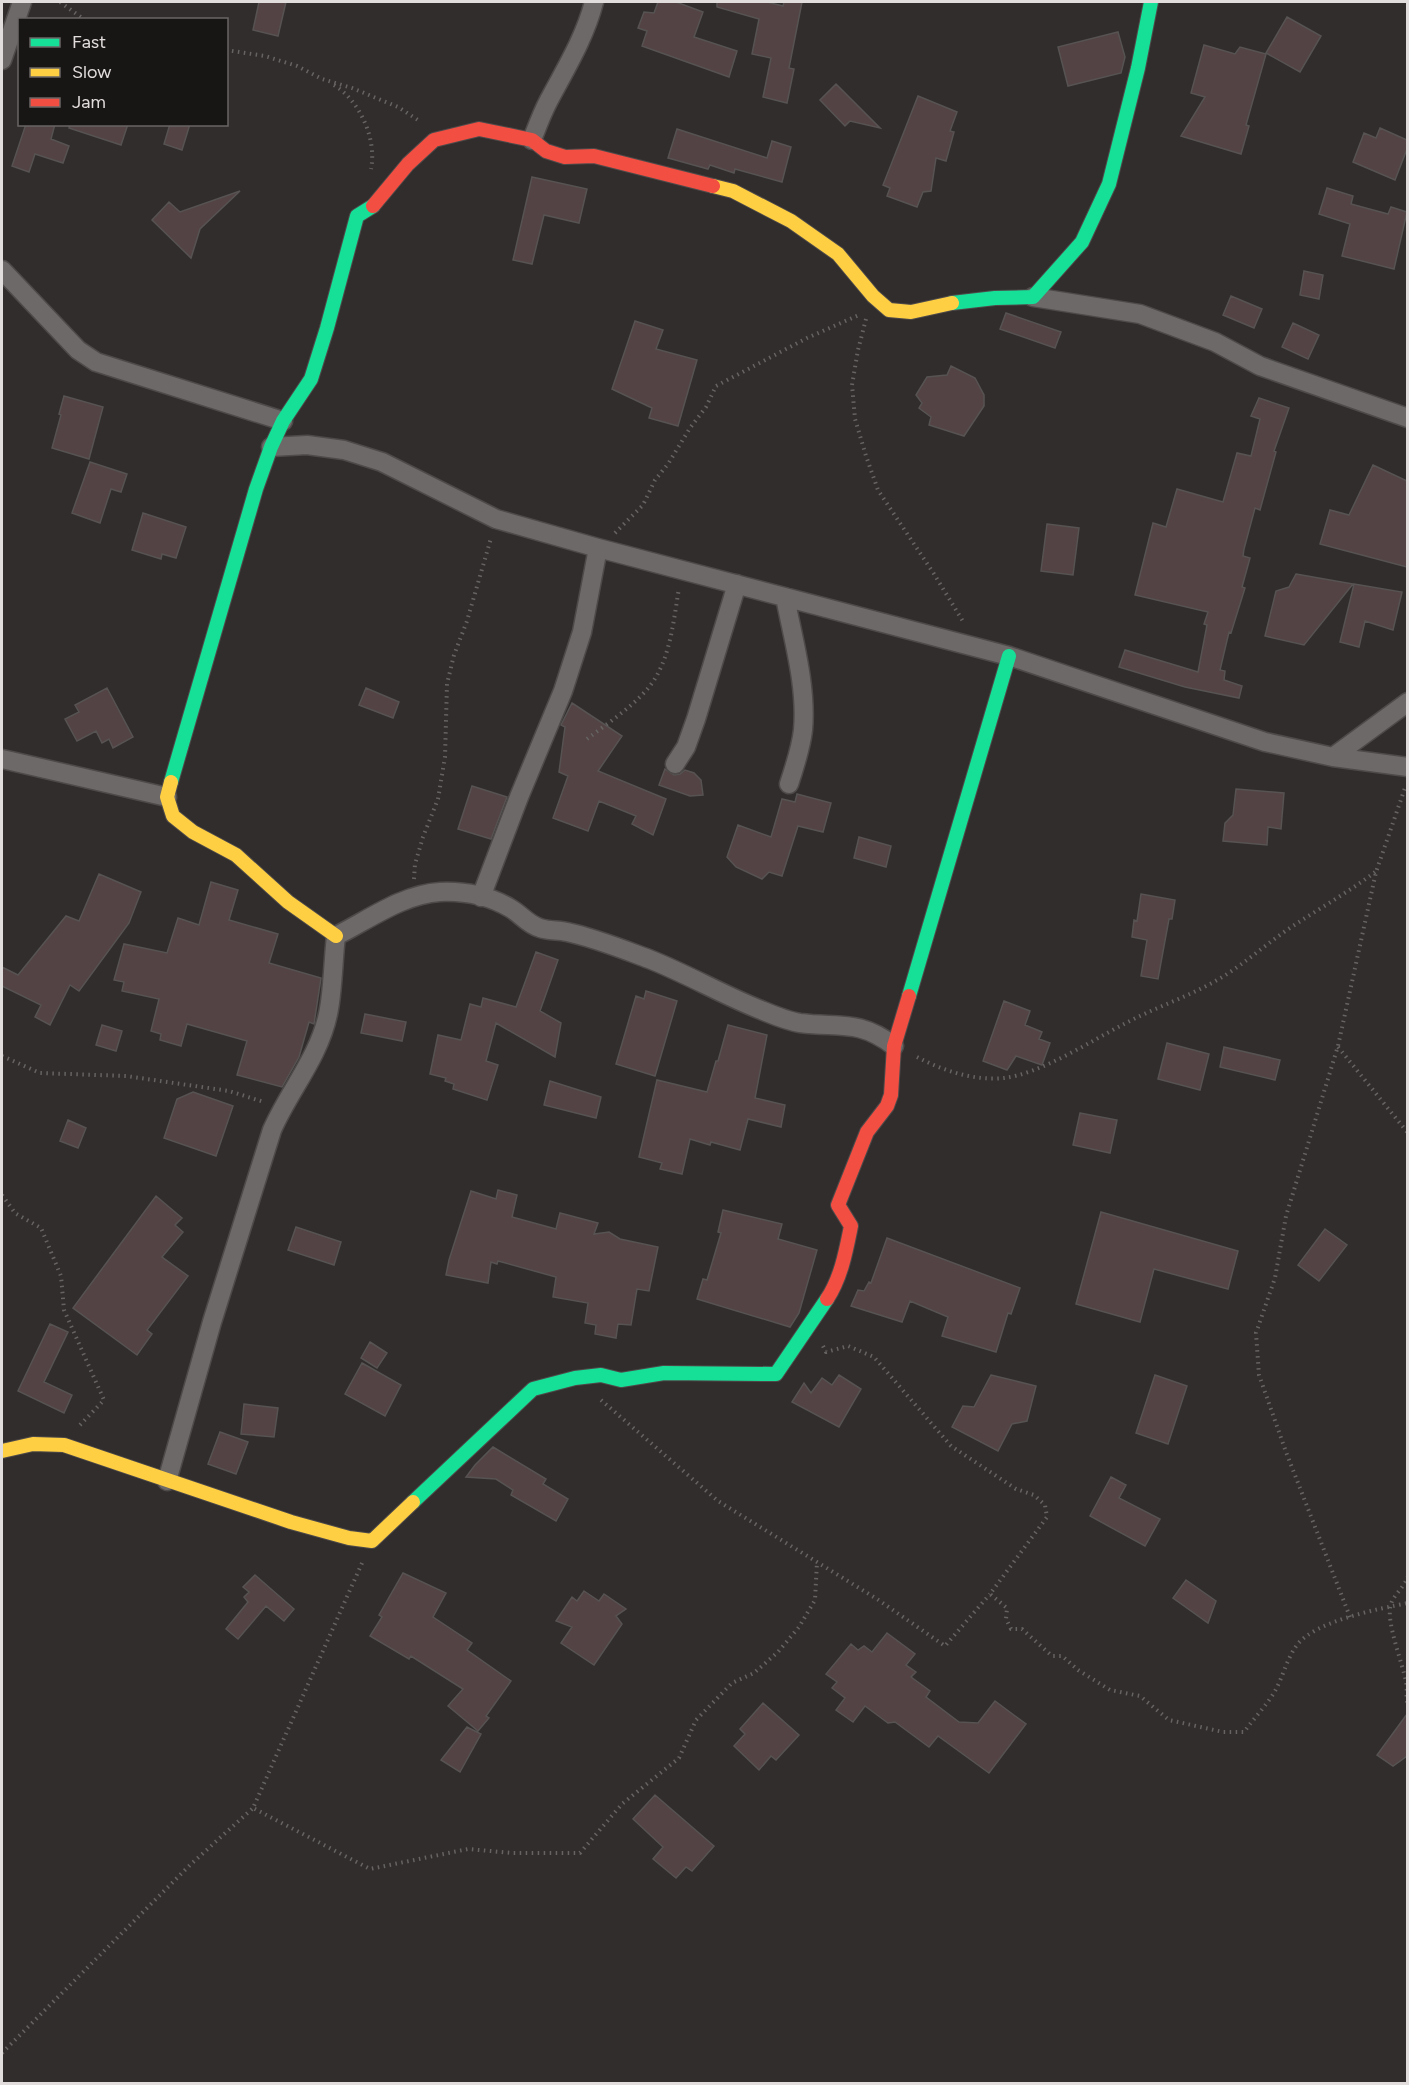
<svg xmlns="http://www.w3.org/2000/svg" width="1409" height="2085" viewBox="0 0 1409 2085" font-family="Figtree,sans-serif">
	<rect width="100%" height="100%" fill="#322d2d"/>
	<path fill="#534344" stroke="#575353" stroke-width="1.5" d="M259 2H286L278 36 253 30Z
		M658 2H676L703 12 694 37 737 51 729 77 642 46 647 31 638 28 644 12 654 13Z
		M717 2H767L783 6 784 2H802L789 68 794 69 787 103 763 97 771 58 752 54 759 19 717 7Z
		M1287 17 1321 36 1300 72 1266 53Z
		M1118 32 1125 57 1121 73 1068 86 1058 47Z
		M1204 45 1235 54 1240 47 1266 54 1246 125 1249 126 1241 154 1181 136 1205 97 1191 93Z
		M836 84 880 128 850 121 845 126 820 100Z
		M918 96 957 112 950 131 954 132 946 161 936 158 931 191 923 192 917 207 887 196 890 188 883 185Z
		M26 124H55L51 139 69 146 63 163 35 154 29 172 12 166Z
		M70 124H128L121 145 69 128Z
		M170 124H190L182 150 164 144Z
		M1380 128 1407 140V149L1395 180 1353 162 1364 133 1376 138Z
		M677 129 767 158 772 141 791 147 782 182 735 169 734 173 710 165 708 169 668 158Z
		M532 177 587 189 579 223 544 215 532 264 513 260Z
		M1327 188 1353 196 1351 204 1388 214 1391 207 1407 212 1394 269 1342 256 1350 224 1319 214Z
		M240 191 200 229 191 258 152 220 169 202 180 212Z
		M1304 271 1323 275 1319 299 1300 295Z
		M1231 296 1262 309 1254 328 1223 315Z
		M1006 313 1061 332 1055 348 1000 329Z
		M635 321 663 330 656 349 697 360 678 426 649 418 652 408 612 389Z
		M1293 323 1319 335 1308 359 1282 347Z
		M951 366 975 378 984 395V406L964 436 929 425 931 417 919 408 922 403 916 395 927 377 947 375Z
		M64 396 103 407 89 459 52 448 61 415 59 414Z
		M1259 398 1289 408 1274 451 1276 452 1260 510 1255 508 1244 549 1243 556 1250 558 1242 587 1245 588 1231 633 1229 632 1220 670 1225 671 1224 680 1242 686 1239 698 1185 687 1119 667 1125 650 1198 672 1207 625 1204 624 1208 612 1135 595 1153 523 1166 527 1177 489 1223 502 1237 453 1251 456 1260 419 1251 416Z
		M90 462 127 474 121 492 111 489 100 523 72 513Z
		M1373 465 1407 481V567L1320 544 1330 510 1349 515Z
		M143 513 186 527 176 558 162 554 161 559 132 550Z
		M1047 524 1079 528 1073 575 1041 571Z
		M1296 574 1353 584 1304 645 1265 636 1276 591 1289 587Z
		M1354 584 1402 592 1393 630 1365 621 1359 647 1340 642Z
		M107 688 133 737 113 748 109 739 102 743 96 731 77 741 65 719 79 712 75 705Z
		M366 688 399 702 393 718 359 705Z
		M572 703 622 736 598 771 666 799 653 835 632 824 636 816 599 801 588 831 553 818 568 776 559 772 565 727 561 725Z
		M665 769 674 775 680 774 685 770 694 773 701 780 703 795 690 796 659 785Z
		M472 786 507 797 491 839 458 829Z
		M1236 789 1284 793 1281 829 1268 827 1267 845 1223 841 1225 823 1233 815Z
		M797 794 831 803 823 832 798 826 782 876 769 872 762 879 736 867 727 857 738 825 771 837 782 799 795 802Z
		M859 837 891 846 886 867 854 858Z
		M99 874 141 892 129 923 79 991 70 985 50 1025 35 1017 41 1005 2 986V967L18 975 66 916 79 921Z
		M211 882 238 890 229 920 278 934 269 963 321 978 314 1024 309 1022 299 1057 282 1087 237 1075 247 1041 187 1024 181 1046 160 1040 161 1034 151 1031 159 999 122 991 124 982 114 980 124 944 167 953 178 918 199 925Z
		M1141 894 1175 900 1172 919H1169L1158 979 1141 976 1147 940 1132 937 1134 920 1137 921Z
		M536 952 558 960 540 1011 561 1023 555 1057 496 1023 486 1061 498 1065 487 1100 453 1089 454 1084 445 1081 446 1078 430 1074 438 1035 461 1040 470 1004 481 1007 483 998 516 1007Z
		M646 991 677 1001 655 1076 616 1064 636 996 644 999Z
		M1004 1001 1030 1011 1025 1025 1042 1032 1039 1039 1050 1043 1042 1065 1016 1056 1007 1070 983 1061Z
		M365 1014 406 1022 402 1041 361 1033Z
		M102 1025 122 1031 116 1051 96 1045Z
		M728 1025 767 1035 755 1098 785 1105 781 1127 748 1119 740 1150 711 1142 710 1145 690 1139 682 1174 660 1169 662 1163 639 1157 657 1080 707 1092 716 1061H718Z
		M1167 1043 1209 1054 1200 1090 1158 1079Z
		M1224 1047 1280 1060 1275 1080 1220 1067Z
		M550 1081 601 1097 596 1118 544 1105Z
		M193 1092 233 1106 216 1156 164 1138 177 1099Z
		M1080 1113 1117 1120 1110 1153 1073 1145Z
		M68 1120 86 1128 78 1148 60 1141Z
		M498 1190 517 1195 512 1217 556 1229 560 1213 598 1223 594 1234 609 1232 620 1239 658 1247 649 1291 637 1289 631 1325 618 1324 616 1338 595 1334 596 1325 585 1323 588 1303 553 1297 556 1277 498 1261 497 1264 491 1262 488 1283 446 1275 449 1260 471 1191 496 1199Z
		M156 1196 182 1218 175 1225 183 1232 162 1257 188 1276 147 1330 152 1334 137 1355 73 1308Z
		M723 1210 782 1224 778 1239 817 1250 799 1313 790 1327 697 1299 703 1279 707 1280 721 1233 718 1232Z
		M1101 1212 1238 1251 1228 1289 1154 1269 1140 1322 1076 1304Z
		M296 1227 341 1242 334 1265 288 1250Z
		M1325 1229 1347 1245 1319 1281 1298 1265Z
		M887 1238 1020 1288 1011 1314 1008 1313 996 1352 942 1336 948 1317 910 1301 902 1322 851 1306 858 1290 864 1291 869 1282 871 1283Z
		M50 1324 68 1332 44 1382 72 1395 64 1413 18 1391Z
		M370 1342 387 1353 377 1368 361 1358Z
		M362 1363 401 1385 385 1416 345 1394Z
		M839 1375 861 1389 839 1427 792 1402 804 1383 811 1393 822 1378 832 1385Z
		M991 1375 1036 1386 1027 1421 1012 1424 998 1451 952 1427 963 1406 974 1407Z
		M1155 1375 1187 1386 1168 1444 1136 1433Z
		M244 1404 278 1408 274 1437 241 1434Z
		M220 1432 248 1442 236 1474 208 1464Z
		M493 1447 546 1479 543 1484 568 1499 556 1521 511 1495 513 1490 496 1479 466 1477 475 1465Z
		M1111 1477 1126 1485 1119 1498 1160 1519 1145 1546 1090 1516Z
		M403 1573 446 1593 433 1617 472 1643 467 1650 511 1681 486 1716 489 1718 478 1731 448 1706 463 1689 411 1656 409 1659 370 1636 382 1617 379 1615Z
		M255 1575 294 1609 284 1621 266 1606 238 1639 226 1629 248 1602 244 1597 249 1592 243 1587Z
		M1186 1580 1216 1601 1208 1623 1173 1598Z
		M584 1591 599 1601 604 1594 626 1609 616 1616 622 1624 594 1665 561 1643 572 1627 556 1621 572 1597 577 1601Z
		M887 1633 915 1654 906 1665 916 1672 911 1677 930 1691 926 1697 959 1722 978 1723 995 1701 1026 1724 989 1773 938 1736 929 1747 895 1722 888 1723 865 1706 853 1722 836 1710 845 1698 832 1688 837 1682 826 1674 851 1644 858 1650 864 1646 872 1652Z
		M763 1703 799 1735 776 1760 771 1756 759 1770 734 1746 745 1734 740 1729Z
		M1407 1714V1756L1393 1766 1377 1755Z
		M467 1727 481 1734 460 1772 441 1760Z
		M655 1795 714 1846 692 1871 686 1867 676 1878 653 1859 663 1847 633 1819Z"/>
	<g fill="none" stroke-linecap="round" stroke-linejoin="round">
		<g stroke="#4e4a4a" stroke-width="21">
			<path id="street" d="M2 60 22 2
				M532 140C537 127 542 113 549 100 566 68 585 37 594 2
				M2 270 78 350 96 362 283 421
				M1033 297 1140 314 1215 342 1260 366 1408 418
				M271 447 307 445 344 450 382 462 496 519 598 548 1009 656 1265 742 1333 757 1408 767
				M785 597C793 639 807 686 803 730 801 748 795 766 789 784
				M1333 757 1408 702
				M2 759 167 797
				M675 764 686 747 696 719 737 584
				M481 897 519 797 563 691 582 632 598 548
				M167 1481 212 1322 272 1130C289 1091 319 1057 328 1014 333 992 333 960 336 936 368 920 403 894 440 892 464 891 489 896 510 908 521 914 527 924 540 928 548 931 558 930 567 932 595 938 622 949 649 959 687 974 723 995 761 1010 773 1015 787 1021 800 1023 839 1028 859 1019 894 1046"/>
		</g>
		<g stroke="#4e4a4a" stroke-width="16">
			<path id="fast" d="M952 303 995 298 1033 297 1082 242 1109 184 1138 68 1151 2
				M171 782 256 489 271 447 283 421 311 379 327 328 357 216 373 206
				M909 996 1009 656
				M413 1502 533 1389 575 1378 601 1375 621 1380 664 1373 776 1374 827 1299"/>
		</g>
		<g stroke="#4e4a4a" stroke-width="16">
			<path id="slow" d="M713 186 733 191 791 221 838 254 873 296 889 310 911 312 952 303
				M171 782 167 797 173 816 193 832 236 855 288 902 336 936
				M2 1451 33 1444 64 1445 291 1522 349 1538 372 1541 413 1502"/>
		</g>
		<g stroke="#4e4a4a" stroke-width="16">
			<path id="jam" d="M373 206 408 164 434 140 479 129 532 140 546 151 565 157 594 156 713 186
				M827 1299C841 1278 846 1251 851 1226L838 1205 867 1132 887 1106 891 1095 894 1046 909 996"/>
		</g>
		<path stroke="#666363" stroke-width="4" stroke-dasharray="1.5 4.5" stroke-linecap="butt" d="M60 2 85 20
			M226 50 265 56 297 66 322 79 352 88 398 107 421 122
			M334 85C360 101 377 139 371 169
			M866 319 858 350 852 385 855 419 866 456 878 490 934 574 964 623
			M615 533 643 505 655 480 668 464 690 428 706 407 716 386 807 338 859 315
			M587 739C609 722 642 701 656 677 671 651 674 618 679 588
			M414 879 415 864 423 837 438 799 445 757 447 684 454 655 467 621 491 538
			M1338 1047 1408 1133
			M2 1056 40 1073 126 1076 229 1091 264 1102
			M917 1057C944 1071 974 1081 1004 1078 1040 1074 1091 1041 1124 1024 1152 1009 1182 999 1210 984 1241 968 1266 943 1296 924 1322 907 1350 891 1375 872
			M2 1195 15 1213 41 1228 61 1276 64 1310 104 1400 80 1425
			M823 1346 826 1352 848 1346 874 1357 951 1446 1016 1489 1034 1495 1045 1505 1047 1517 990 1594 1007 1608 1006 1619 1011 1629H1022L1052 1656H1062L1078 1670 1110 1690 1140 1696 1169 1720 1223 1732H1244C1254 1718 1267 1705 1275 1691 1283 1677 1287 1658 1297 1645 1315 1621 1378 1609 1408 1603
			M601 1400 718 1501 877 1599 945 1646 990 1594
			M362 1563 253 1808 370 1869 468 1849 512 1853H580L622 1804 679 1758 696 1720 732 1683 754 1673 778 1652 799 1627 815 1600 817 1562
			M1408 1576C1405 1587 1394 1594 1391 1604 1385 1620 1403 1664 1406 1682 1408 1690 1405 1698 1408 1705
			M1350 1617 1286 1452 1259 1375 1256 1333 1275 1278 1286 1216 1338 1046 1376 872 1406 785
			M2 2053 190 1865 253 1808"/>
		<use href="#street" stroke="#6d6969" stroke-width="18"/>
		<use href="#fast" stroke="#16e098" stroke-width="14"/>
		<use href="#slow" stroke="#ffcf43" stroke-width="14"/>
		<use href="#jam" stroke="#f24e42" stroke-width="14"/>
	</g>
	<rect width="1409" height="2085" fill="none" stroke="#e2dddd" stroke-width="6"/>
	<rect x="18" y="18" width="210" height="108" fill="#181515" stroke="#696565" stroke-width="1.5"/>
	<rect x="30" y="38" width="30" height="9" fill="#16e098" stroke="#696565" stroke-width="1.5"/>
	<text x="72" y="48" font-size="18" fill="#e2dddd">Fast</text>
	<rect x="30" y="68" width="30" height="9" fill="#ffcf43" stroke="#696565" stroke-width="1.5"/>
	<text x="72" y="78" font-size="18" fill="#e2dddd">Slow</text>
	<rect x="30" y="98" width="30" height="9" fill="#f24e42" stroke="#696565" stroke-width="1.5"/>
	<text x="72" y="108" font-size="18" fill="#e2dddd">Jam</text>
</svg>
